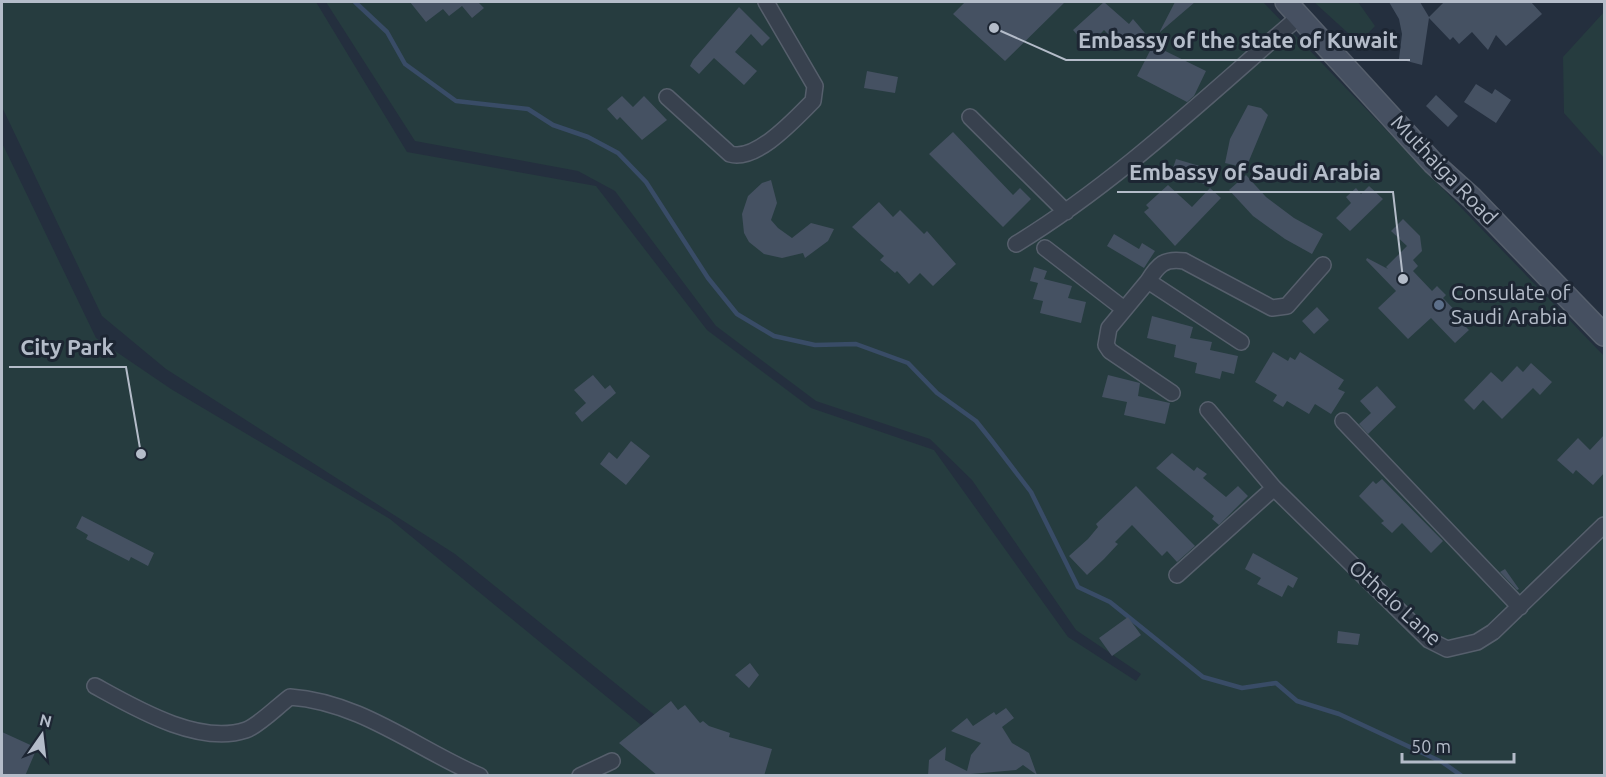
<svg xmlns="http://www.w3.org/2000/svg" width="1606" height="777" viewBox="0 0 1606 777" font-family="Ubuntu,sans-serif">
	<rect width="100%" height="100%" fill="#242f3e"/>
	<path fill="#263c3f" d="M2 2H316L407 152 596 186 707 330 811 408 934 450 1068 637 1136 681 1141 674 1076 630 972 480 930 439 816 401 716 326 615 191 578 171 415 141 326 2H1263L1604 356V775H729L455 554 166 369 102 316 2 107Z
		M1314 2H1358L1375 26 1359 43Z
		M1604 12V158L1564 113 1563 57Z
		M2 143 96 338 171 389 390 519 702 775H2Z"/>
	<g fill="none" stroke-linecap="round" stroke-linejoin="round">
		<path stroke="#394c67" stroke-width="4.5" d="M355 2 387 32 405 64 456 101 528 109 553 125 588 137 618 153 646 182 708 278 737 314 774 336 815 345 856 344 908 363 937 393 976 421 992 441 1031 492 1078 587 1110 602 1203 677 1242 688 1276 683 1297 701 1339 714 1442 762 1462 776"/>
	</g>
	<path fill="#455162" d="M410 2H478L484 8 472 18 462 6 449 16 443 9 426 22Z
		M965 2H1065L1005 61 953 14Z
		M1104 2 1129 24 1133 19 1145 33 1132 42 1125 34 1116 42 1104 30 1088 47 1073 30Z
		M1175 2H1195L1160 32V31Z
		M1389 2H1420L1429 17 1444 2H1531L1542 14 1506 46 1496 35 1488 50 1472 32 1459 44 1453 37 1450 40 1429 18 1422 65 1399 59 1402 34 1399 19Z
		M739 7 770 38 762 46 751 34 735 52 757 71 744 85 714 58 699 74 690 66 693 60Z
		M1153 45 1206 71 1194 96 1187 102 1137 76Z
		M867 71 898 77 895 93 864 88Z
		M1476 84 1492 94 1495 89 1511 100 1496 123 1464 102Z
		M1436 95 1458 116 1448 127 1426 106Z
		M622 96 633 107 644 96 667 120 642 140 620 117 617 120 607 109Z
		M1248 105 1261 108 1268 115 1246 168 1225 163 1230 139Z
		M953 132 1013 195 1020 188 1031 199 1003 227 929 154Z
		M1176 159 1213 170 1208 185 1171 174Z
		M1246 175 1266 197 1294 218 1323 234 1312 254 1285 239 1253 216 1229 190Z
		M771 180 777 203 771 220 778 228 792 238 811 223 834 229 828 241 805 258 803 253 782 258 764 254 749 242 744 233 742 214 748 196 762 183Z
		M1168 185 1192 207 1210 188 1221 198 1175 246 1144 212 1149 208 1146 205Z
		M1369 186 1383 199 1350 231 1336 218 1351 203 1346 197 1356 188 1361 194Z
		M879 202 893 217 900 210 924 234 927 231 956 264 933 286 920 273 909 284 897 271 895 273 880 260 884 256 852 227Z
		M1403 219 1420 236 1422 251 1413 260 1418 266 1413 271 1432 291 1437 286 1446 295 1443 298 1466 322 1463 324 1469 330 1455 343 1431 318 1408 339 1378 308 1396 291 1366 260 1367 258 1388 269 1386 267 1407 246 1391 231Z
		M1114 234 1139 249 1142 243 1155 251 1144 268 1107 246Z
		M1034 267 1047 271 1044 279 1072 286 1068 298 1086 302 1081 323 1040 313 1043 301 1033 299 1038 283 1030 281Z
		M1317 307 1329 320 1314 334 1302 321Z
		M1152 316 1193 327 1190 338 1212 342 1210 350 1238 356 1234 374 1222 371 1220 379 1195 373 1197 363 1174 357 1176 345 1147 338Z
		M1273 352 1288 361 1290 357 1295 360 1300 352 1344 380 1338 389 1345 392 1331 414 1315 404 1309 414 1287 401 1283 407 1273 401 1277 395 1255 382Z
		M1531 363 1552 382 1540 395 1533 388 1502 419 1483 400 1474 410 1464 400 1491 372 1502 382 1517 366 1523 372Z
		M593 375 605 389 610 385 616 393 582 422 575 413 586 403 574 390Z
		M1108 375 1140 383 1138 396 1170 403 1165 424 1124 415 1127 402 1102 397Z
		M1377 386 1396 407 1368 434 1359 424 1371 413 1360 401Z
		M1605 434V472L1593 485 1576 470 1573 474 1557 460 1578 438 1590 450Z
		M631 441 650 456 626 485 600 464 609 452 617 459Z
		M1172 453 1194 471 1197 467 1207 474 1203 478 1226 497 1238 486 1248 496 1219 525 1212 519 1214 516 1156 468Z
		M1382 479 1443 541 1431 553 1402 523 1392 533 1381 523 1384 521 1359 496 1373 481 1376 484Z
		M1136 486 1195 546 1177 562 1167 551 1162 556 1132 525 1115 542 1118 544 1104 559 1087 575 1069 556 1088 539 1098 527 1096 524Z
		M82 516 154 553 148 566 131 557 129 561 86 539 88 535 76 528Z
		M1253 553 1298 578 1293 588 1288 585 1282 597 1257 584 1261 578 1245 569Z
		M1505 569 1519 589 1517 590 1500 572Z
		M1128 617 1141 635 1112 656 1099 638Z
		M1338 631 1360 634 1358 645 1337 643Z
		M750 663 759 675 749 688 735 675Z
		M671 701 678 710 685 705 700 723 703 721 709 726 730 733 729 737 772 749 764 776H658L619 743Z
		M1006 708 1014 718 1002 727 1012 743 1029 753 1037 775 1023 765 1016 770 971 774 974 776H928L929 760 946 747 945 760 967 771 971 755 981 743 951 731 967 718 973 726 994 712 996 715Z
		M2 732 37 748 25 776H2Z"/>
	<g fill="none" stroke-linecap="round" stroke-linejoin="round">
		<g stroke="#565f6c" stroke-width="18">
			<path id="street" d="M667 97 730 154C756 162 794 120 813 101L815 86 766 2
				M970 117 1066 212
				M1016 244C1119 181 1208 95 1300 16
				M1045 248 1124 309
				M1148 281 1109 328 1106 345 1110 351 1172 393
				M1241 342 1148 281C1158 265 1164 258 1184 261L1272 308 1287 306 1323 265
				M1208 410 1274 488 1429 640 1447 649 1477 642 1493 632 1604 525
				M1343 421 1520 607
				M1177 575 1274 488
				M95 686C135 708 199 746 246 730 258 726 279 705 290 697 361 702 417 749 480 776
				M580 776 612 761"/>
		</g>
		<g stroke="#565f6c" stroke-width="24">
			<path id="secondary" d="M1286 2 1433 163 1472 198 1604 335"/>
		</g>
		<use href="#street" stroke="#38414e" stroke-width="15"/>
		<use href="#secondary" stroke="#465061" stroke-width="21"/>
	</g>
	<circle fill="#5c6f8a" stroke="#1d2633" stroke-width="2" cx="1439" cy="305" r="6"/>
	<g text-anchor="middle" stroke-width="6" stroke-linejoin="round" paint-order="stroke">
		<g font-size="21" fill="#b4bcc9" stroke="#1d2633">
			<text transform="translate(1444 170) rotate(46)" y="7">Muthaiga Road</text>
			<text transform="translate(1395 603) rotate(42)" y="7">Othelo Lane</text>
		</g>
		<g font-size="21" fill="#b4bcc9" stroke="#1d2633" text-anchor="start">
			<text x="1451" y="300">Consulate of<tspan x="1451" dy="24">Saudi Arabia</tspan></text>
		</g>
	</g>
	<path fill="none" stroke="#b4bcc9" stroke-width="2" d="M994 28L1066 60H1410M1403 279L1393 192H1117M141 454L126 367H9"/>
	<g fill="#b4bcc9" stroke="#1d2633" stroke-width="2">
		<circle cx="994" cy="28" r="6"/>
		<circle cx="1403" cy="279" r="6"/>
		<circle cx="141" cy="454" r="6"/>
	</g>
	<g font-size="22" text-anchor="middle" font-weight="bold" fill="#b4bcc9" stroke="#1d2633" stroke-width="6" stroke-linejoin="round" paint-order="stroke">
		<text x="1238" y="48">Embassy of the state of Kuwait</text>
		<text x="1255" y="180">Embassy of Saudi Arabia</text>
		<text x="67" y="355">City Park</text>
	</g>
	<rect width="1606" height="777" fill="none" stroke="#b4bcc9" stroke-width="6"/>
	<g transform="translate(42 735) rotate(14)" stroke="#1d2633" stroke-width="4.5" paint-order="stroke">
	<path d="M0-4.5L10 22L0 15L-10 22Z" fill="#b4bcc9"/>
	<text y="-9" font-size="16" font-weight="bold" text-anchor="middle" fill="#b4bcc9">N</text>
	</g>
	<path d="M1402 753v9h112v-9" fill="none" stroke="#b4bcc9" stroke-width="3"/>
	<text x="1411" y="753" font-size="18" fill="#b4bcc9" stroke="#1d2633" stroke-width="4.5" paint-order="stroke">50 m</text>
</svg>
